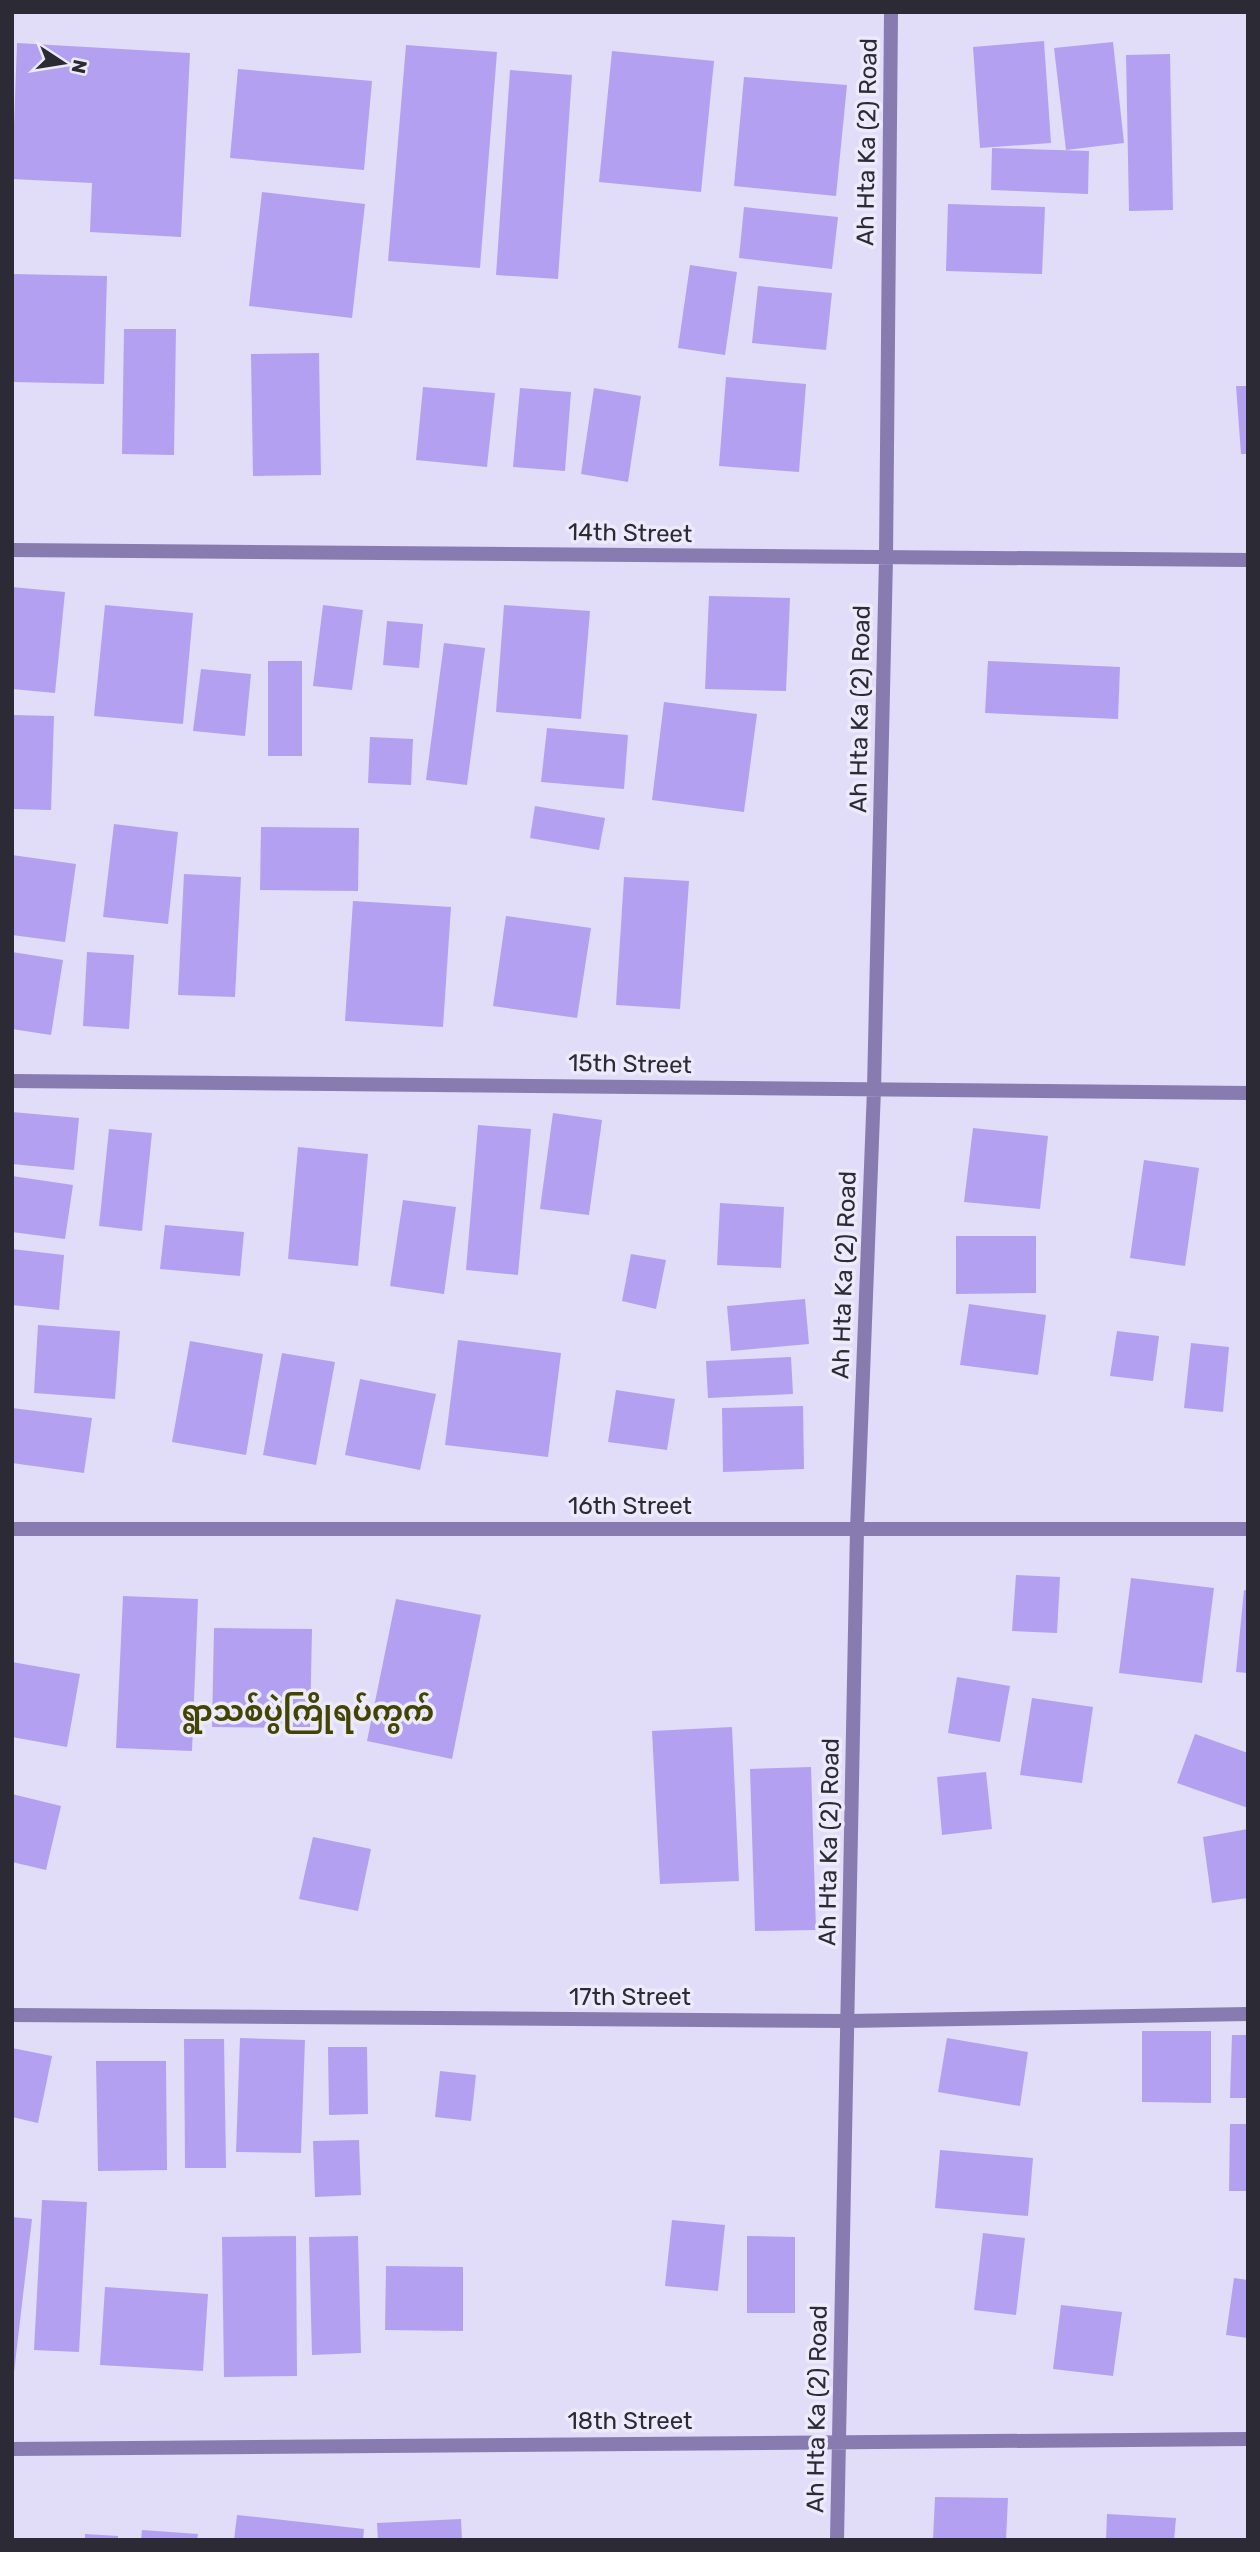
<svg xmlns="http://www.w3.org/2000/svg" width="1260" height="2552" viewBox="0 0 1260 2552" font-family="Rubik,'Noto Sans Myanmar',sans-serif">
	<rect width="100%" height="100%" fill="#e1dcf7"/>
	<path fill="#b4a0f1" d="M1044 41 1051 143 980 148 973 47Z
		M1113 42 1124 143 1066 150 1054 48Z
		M17 43 190 53 181 237 90 232 92 183 12 179Z
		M406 45 497 52 480 268 388 261Z
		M612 51 714 61 701 192 599 182Z
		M1170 54 1173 210 1129 211 1126 55Z
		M238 69 372 81 364 170 230 158Z
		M510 70 572 75 558 279 496 275Z
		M744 77 847 85 836 196 734 186Z
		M992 148 1089 151 1088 194 991 190Z
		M262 192 365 204 352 318 249 306Z
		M948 204 1045 207 1042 274 946 271Z
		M744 207 838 217 832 269 739 258Z
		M690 265 737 272 725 355 678 348Z
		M12 274 107 276 104 384 12 382Z
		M758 286 832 293 826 350 752 343Z
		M124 329H176L174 455 122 454Z
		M319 353 321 475 253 476 251 354Z
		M726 377 806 384 799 472 719 466Z
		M1236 386H1248V454H1241Z
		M423 387 495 393 487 467 416 460Z
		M520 388 571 392 565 471 513 467Z
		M594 388 641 396 628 482 581 474Z
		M12 587 65 592 55 693 12 689Z
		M709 596 790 598 786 691 705 689Z
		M105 605 193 613 183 724 94 716Z
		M323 605 363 610 352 690 313 686Z
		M504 605 590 611 581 719 496 712Z
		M387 621 423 624 419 668 383 665Z
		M444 643 485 648 467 785 426 780Z
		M268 661H302V756H268Z
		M988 661 1120 667 1118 719 985 713Z
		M201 669 251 674 245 736 193 731Z
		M664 702 757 714 744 812 652 800Z
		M12 715 54 716 51 810 12 809Z
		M547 728 628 735 624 789 541 782Z
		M370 737 413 739 411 785 368 783Z
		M535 806 605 818 599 850 530 838Z
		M114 824 178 832 168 924 103 917Z
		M261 827 359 828 358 891 260 890Z
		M12 855 76 864 65 942 12 935Z
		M184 874 241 877 235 997 178 995Z
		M624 877 689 881 680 1009 616 1005Z
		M353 901 451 907 443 1027 345 1021Z
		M506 916 591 928 577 1018 493 1006Z
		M12 952 63 960 51 1035 12 1029Z
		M87 952 134 955 129 1029 83 1026Z
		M12 1112 79 1118 74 1170 12 1164Z
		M553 1113 602 1120 589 1215 540 1209Z
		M478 1125 531 1129 518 1275 466 1270Z
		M973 1128 1048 1136 1040 1209 964 1202Z
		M109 1129 152 1133 142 1231 99 1226Z
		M298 1147 368 1154 358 1266 288 1259Z
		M1144 1160 1199 1168 1185 1266 1130 1258Z
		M12 1176 73 1185 65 1239 12 1232Z
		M403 1200 456 1207 444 1294 390 1286Z
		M720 1203 784 1207 781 1268 717 1265Z
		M165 1225 244 1232 240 1276 160 1269Z
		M956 1236H1036V1293L956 1294Z
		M12 1249 64 1255 59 1310 12 1305Z
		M631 1254 666 1260 656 1309 622 1301Z
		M805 1299 809 1344 731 1351 727 1306Z
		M969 1304 1046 1315 1038 1375 960 1365Z
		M38 1325 120 1331 115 1399 34 1393Z
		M1117 1331 1159 1336 1153 1381 1110 1376Z
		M458 1340 561 1353 548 1457 445 1445Z
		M190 1341 263 1354 246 1455 172 1442Z
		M1191 1343 1229 1347 1223 1412 1184 1408Z
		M282 1353 335 1362 316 1465 263 1455Z
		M791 1357 793 1394 708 1398 706 1361Z
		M360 1379 436 1394 420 1470 345 1455Z
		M616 1390 675 1399 667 1450 608 1442Z
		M803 1406 804 1469 723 1472 722 1408Z
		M12 1408 92 1418 84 1473 12 1463Z
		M1016 1575 1060 1577 1057 1633 1012 1631Z
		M1131 1578 1214 1588 1202 1683 1119 1673Z
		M1244 1590 1248 1591V1673L1236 1672Z
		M123 1596 198 1599 192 1751 116 1748Z
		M396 1599 481 1615 452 1759 367 1741Z
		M214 1628 312 1629 310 1728 212 1727Z
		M12 1662 80 1674 67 1747 12 1737Z
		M957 1677 1010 1686 1000 1742 948 1733Z
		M1032 1698 1093 1707 1082 1783 1020 1775Z
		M732 1727 739 1881 660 1884 652 1731Z
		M1195 1734 1248 1753V1808L1177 1783Z
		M811 1767 816 1930 755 1931 750 1769Z
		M986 1772 992 1829 942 1835 937 1777Z
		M12 1794 61 1806 46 1870 12 1862Z
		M1248 1829V1898L1212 1903 1203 1837Z
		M313 1837 371 1849 358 1911 299 1899Z
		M1142 2031H1211V2103L1142 2102Z
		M1232 2035H1248V2098H1230Z
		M240 2038 305 2040 301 2153 236 2152Z
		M947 2038 1028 2052 1020 2106 938 2092Z
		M184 2039H224L226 2168H185Z
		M328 2047H367L368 2114 329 2115Z
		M12 2048 52 2056 38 2123 12 2117Z
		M96 2061H166L167 2170 98 2171Z
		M440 2071 476 2075 471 2121 435 2117Z
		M1230 2124H1248V2191H1229Z
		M359 2140 361 2195 315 2197 313 2141Z
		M940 2150 1033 2158 1028 2216 935 2208Z
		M42 2200 87 2202 79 2352 34 2350Z
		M12 2217 32 2219 14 2372H12Z
		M672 2220 725 2225 718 2291 665 2286Z
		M983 2233 1025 2238 1016 2315 974 2310Z
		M296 2236 297 2376 224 2377 222 2237Z
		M358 2236 361 2353 312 2355 309 2237Z
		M747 2236 795 2237V2313H747Z
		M386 2266 463 2267V2331L385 2330Z
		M1234 2278 1248 2280V2338L1226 2335Z
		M105 2287 208 2294 203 2371 100 2365Z
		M1061 2305 1122 2312 1113 2376 1053 2369Z
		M935 2497 1008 2498 1006 2540H933Z
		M1107 2514 1176 2518 1174 2540H1106Z
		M237 2515 364 2529 363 2540H234Z
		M461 2519 462 2540H378L377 2523Z
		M142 2530 198 2534 197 2540H141Z
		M85 2534 118 2536V2540H85Z"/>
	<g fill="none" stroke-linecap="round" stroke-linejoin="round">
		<path stroke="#877bb0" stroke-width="14" d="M12 550 1248 560
			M12 1081 1248 1093
			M12 1529H1248
			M12 2015 848 2021 1248 2014
			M12 2449 1248 2439
			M837 2540 857 1529 874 1089 886 558 891 12"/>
	</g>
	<g text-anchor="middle" stroke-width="7" stroke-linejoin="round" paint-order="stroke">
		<g font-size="24" fill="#2c2a34" stroke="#edeafb">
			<text transform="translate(867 142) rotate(-89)" y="8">Ah Hta Ka (2) Road</text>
			<text transform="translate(630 533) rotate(1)" y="8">14th Street</text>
			<text transform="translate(860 709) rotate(-89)" y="8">Ah Hta Ka (2) Road</text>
			<text transform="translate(630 1064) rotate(1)" y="8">15th Street</text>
			<text transform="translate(844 1275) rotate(-88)" y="8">Ah Hta Ka (2) Road</text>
			<text x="630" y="1514">16th Street</text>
			<text transform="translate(829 1842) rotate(-89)" y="8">Ah Hta Ka (2) Road</text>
			<text x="630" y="2005">17th Street</text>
			<text transform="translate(817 2409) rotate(-89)" y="8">Ah Hta Ka (2) Road</text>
			<text x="630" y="2429">18th Street</text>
		</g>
		<g font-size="28" font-weight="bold" fill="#434302" stroke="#edeafb">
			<text x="308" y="1721">ရွာသစ်ပွဲကြိုရပ်ကွက်</text>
		</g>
	</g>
	<rect width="1260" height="2552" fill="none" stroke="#2c2a34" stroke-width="28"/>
	<g transform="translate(63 63) rotate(102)" stroke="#edeafb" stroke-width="5" paint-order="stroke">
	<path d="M0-5L12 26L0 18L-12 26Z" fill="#2c2a34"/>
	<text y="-10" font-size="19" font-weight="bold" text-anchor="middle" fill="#2c2a34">N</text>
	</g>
</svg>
